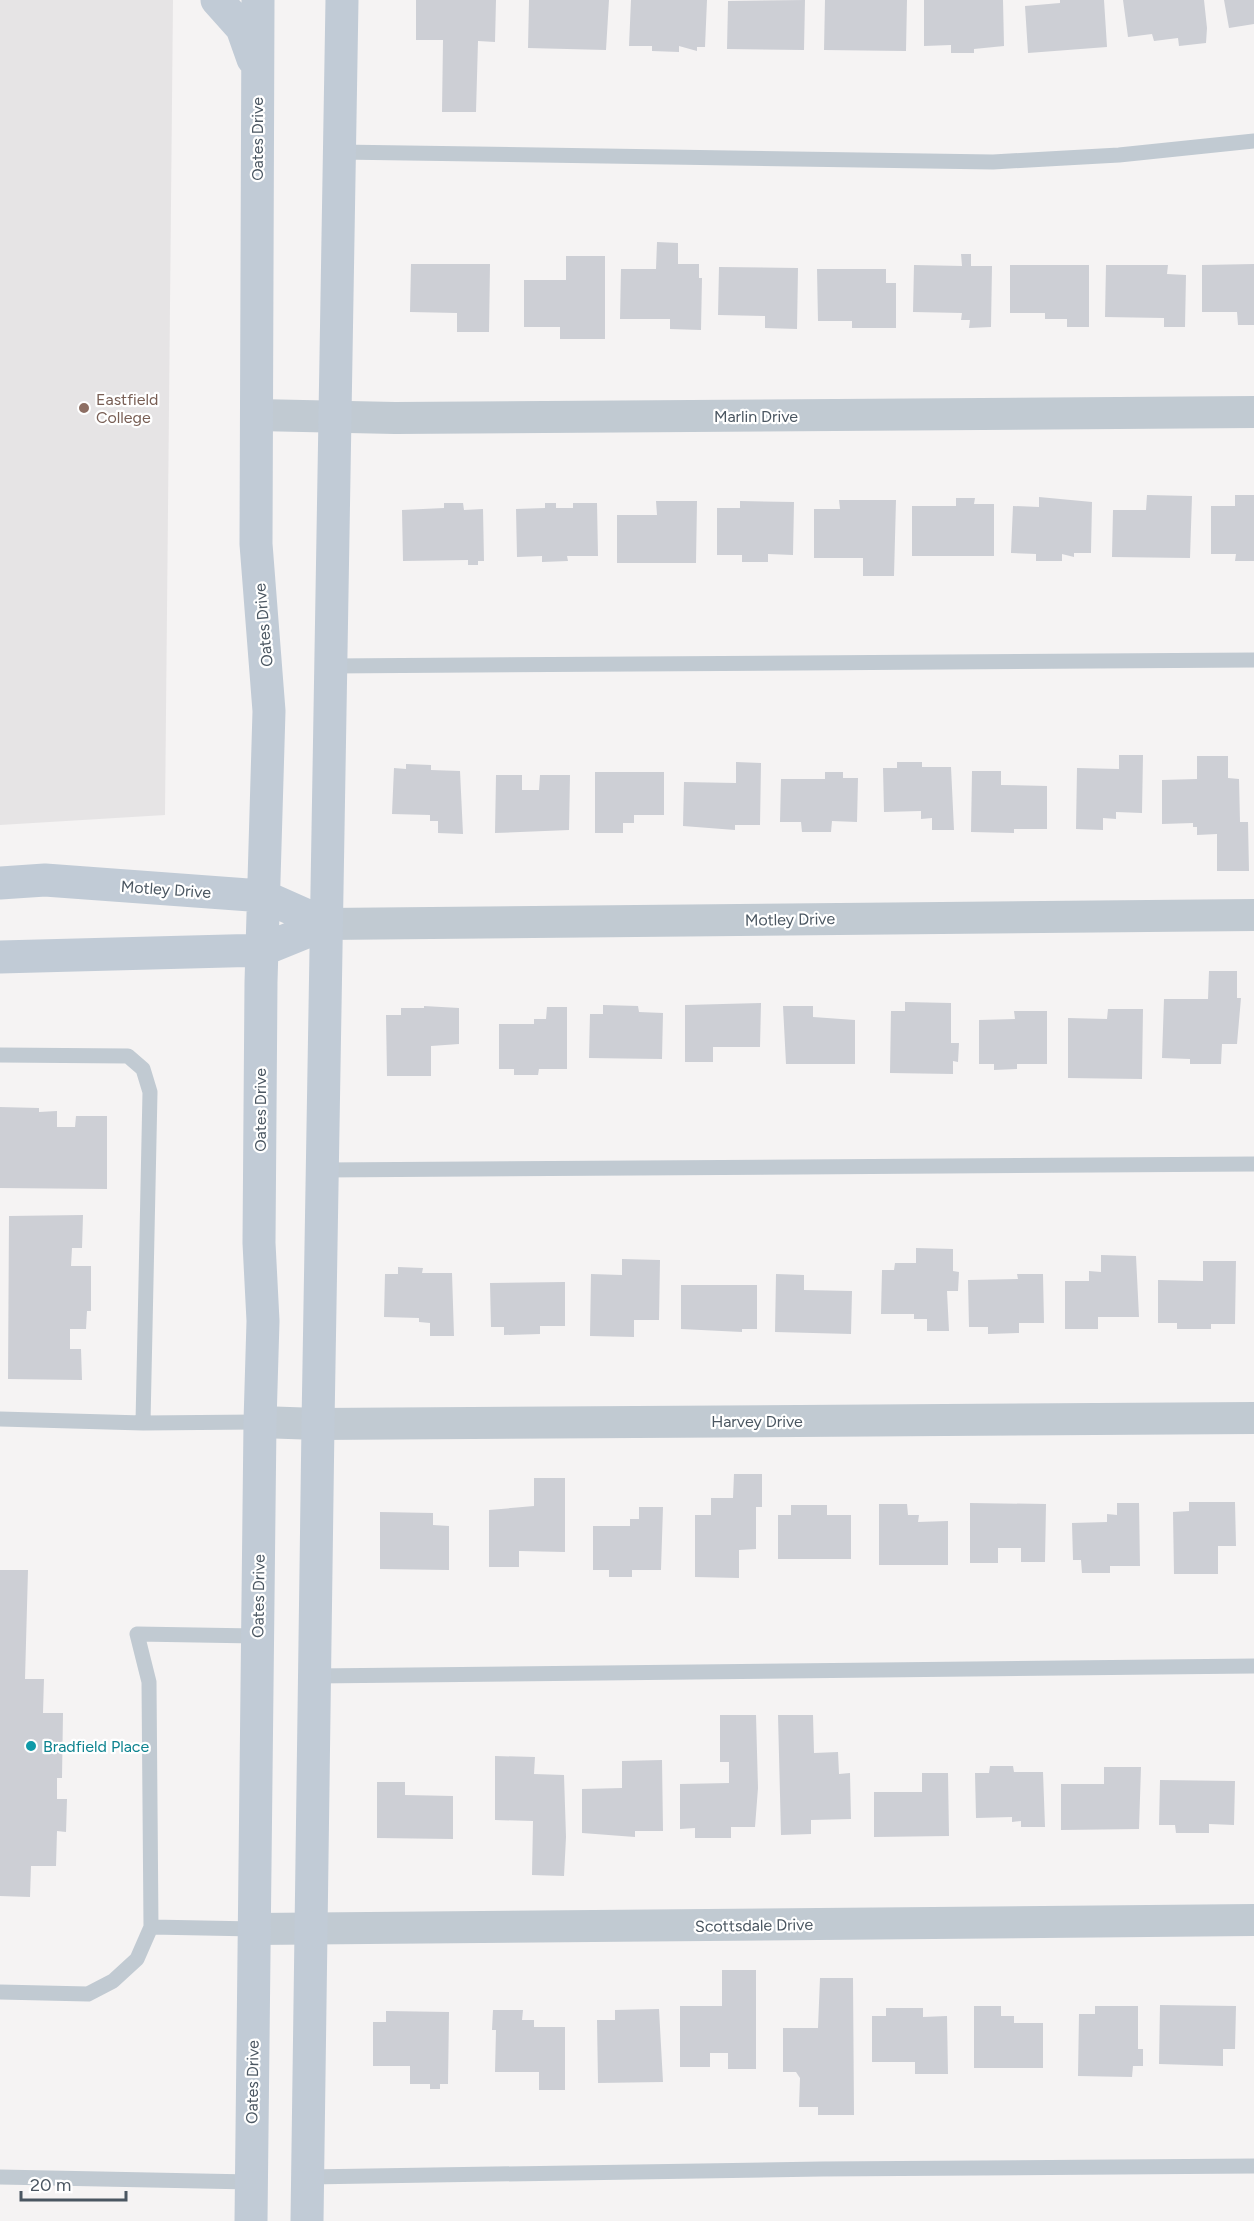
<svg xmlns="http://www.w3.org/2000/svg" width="1254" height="2221" viewBox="0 0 1254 2221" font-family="Figtree,sans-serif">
	<rect width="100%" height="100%" fill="#f5f3f3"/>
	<path fill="#e6e4e5" d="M0 0H173L165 815 0 825Z"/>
	<path fill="#cdcfd5" d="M416 0H496L495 42 478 41 476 112H442L443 40H416Z
		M529 0H609L606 50 528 48Z
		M631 0H707L705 47H697V51L679 46V52L652 51V46H629Z
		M805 0 804 50 727 49 728 1Z
		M825 0H907L906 51 824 50Z
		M924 0H1003L1004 46 974 49V53H951V45L924 46Z
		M1060 0H1104L1107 47 1028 53 1025 6 1060 3Z
		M1123 0H1204L1207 28 1206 43 1179 46 1178 38 1154 41 1152 34 1128 37Z
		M1224 0H1254V24L1229 28Z
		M657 242 678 243V264H699V278H702L701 330 670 329V319H620L621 269H656Z
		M961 254H971V266H992L991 327 969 328 970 320H961L962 313 913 312 914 265 962 266Z
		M566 256H605V339H560V327H524V280H566Z
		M411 264H490L489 332H457V313L410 312Z
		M1254 264V325H1238L1237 312H1202V265Z
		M1010 265H1089V327H1067V319H1045V313H1010Z
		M1106 265H1168L1167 274 1186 275 1185 327H1164V318L1105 317Z
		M719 267 798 268 797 329 765 328V316L718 315Z
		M817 269H886V283H896V328H852V321H818Z
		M1147 495 1192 496 1190 558 1112 557 1113 510H1146Z
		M1235 495H1254V561H1235L1236 554H1211V506H1235Z
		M1039 497 1092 502 1091 553H1074V557L1062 554V561H1036V554L1011 553 1013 506 1039 507Z
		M956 498H975L974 504H994V556H912V506H956Z
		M839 500H896L894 576H863V558H814V509H840Z
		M656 501H697L696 563H617V515H657Z
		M740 501 794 502 793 555 768 554V562H742V555H717V508H740Z
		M444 503H463L464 510 483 509 484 561H478V565H468V560L403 561 402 510 444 508Z
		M545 503H556V508H573V503H597L598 556H567L568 561 542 562V556L517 557 516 509 545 508Z
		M1119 755H1143L1142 813 1116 812V819L1103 818V830L1076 829 1077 768 1119 769Z
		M1197 756H1228V778L1239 779 1240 822H1248L1249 871H1217V834L1197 835V827H1193V823L1162 824V780L1197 779Z
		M736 762 761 763 760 825H735V830L683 826 684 782 736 783Z
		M897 762H922V767H951L954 830H932V818L921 819V811L884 812 883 768H897Z
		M406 764 431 765V770L460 771 463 834 438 833V821H430V815L392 814 394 768 406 769Z
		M972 771H1001V785L1047 786V829H1014V833L971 832Z
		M595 772H664V815H634V823H623V833H595Z
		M825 772H843V778H858L857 822 832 821 831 832H802L801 822H780L781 779H825Z
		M496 775H522V790H539L540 775H570L569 830 495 833Z
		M1209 971H1237V998H1241L1237 1044H1222L1221 1064H1190V1059L1162 1058 1164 999H1208Z
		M905 1002 951 1003V1043H959L958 1062 953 1061V1074L890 1073 891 1011H905Z
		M761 1003 760 1047H713V1062H685V1005Z
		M603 1005 638 1006 639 1012 663 1013 662 1059 589 1058 590 1014H603Z
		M424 1006 459 1008V1044L431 1046V1076H387L386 1015H401V1008H424Z
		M783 1006H813V1017L855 1020V1064H786Z
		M547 1007H567V1069H539L538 1075H514V1069H499V1024H534V1019H546Z
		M1108 1009H1143L1142 1079 1068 1078V1018L1107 1019Z
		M1014 1011H1047V1064H1017V1069L994 1070V1064H979V1020L1015 1019Z
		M0 1107 39 1108V1112L57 1111V1127H75L76 1116H107V1189L0 1188Z
		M83 1215 82 1248H72L71 1266H91V1311H87L86 1329H70V1349H81L82 1380 8 1379 9 1216Z
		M916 1248 953 1249V1271L959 1272 958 1291H947L949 1331H927V1319H914V1314H881L882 1270H894L895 1263H916Z
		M1101 1255 1136 1256 1139 1317H1098V1329H1065V1281H1089V1271L1101 1272Z
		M622 1259 660 1260 659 1320H634V1337L590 1336 591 1274 622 1275Z
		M1203 1261H1236L1235 1324H1211V1329H1177V1323H1158V1280L1203 1281Z
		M398 1267 423 1268 422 1273H452L454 1336H430V1323L419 1322V1318L384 1317 385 1274H398Z
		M776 1274 804 1275V1290L852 1291 851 1334 775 1332Z
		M1017 1274H1043L1044 1323H1019V1333L988 1334V1327H969L968 1280 1018 1279Z
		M565 1282V1326H540V1334L504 1335V1327H491L490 1283Z
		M681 1285H757V1329H742V1332L681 1329Z
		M734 1474H762V1507H756V1549L739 1550V1578L695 1577V1515H711V1498H733Z
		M534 1478H565V1552L519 1551V1567H489V1510L534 1506Z
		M1189 1502H1235L1236 1546H1218V1574H1174L1173 1512 1189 1511Z
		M970 1503 1046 1504 1045 1562H1021V1548H998V1563H970Z
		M1117 1503H1139L1140 1566H1110V1573H1082L1081 1560H1073L1072 1523 1107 1522V1514L1117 1515Z
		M879 1504H907L908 1515H919L918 1522 948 1521V1565H879Z
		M791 1505H827V1515H851V1559H778V1515H791Z
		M639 1507H663L661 1570H632V1577H609V1570H593V1526H630V1519H639Z
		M380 1512 433 1513V1525L449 1526V1570L380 1569Z
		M0 1570H28L25 1679H44L43 1713H63L62 1778H57V1799H67L66 1832 57 1831 56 1866H31L30 1897 0 1896Z
		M720 1715H756L758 1788 755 1827H731V1838H695V1828L680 1829V1784L729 1783V1762H720Z
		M778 1715H813L814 1753 838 1752 839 1774 850 1773 851 1819 811 1820V1834L781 1835Z
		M495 1756 535 1757 534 1774 564 1775 566 1837 564 1876 532 1875 533 1821 495 1820Z
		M662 1760 663 1831H635V1837L582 1833V1789L622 1788V1761Z
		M990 1766H1013L1014 1772H1043L1045 1827H1021V1821L1012 1822V1817L976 1818 975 1773H989Z
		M1104 1767H1141L1139 1829 1061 1830V1784H1104Z
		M922 1773H948L949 1836 874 1837V1792H922Z
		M1160 1780 1235 1781 1234 1825 1209 1824V1833H1176L1175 1825H1159Z
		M377 1782H405V1795L453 1796V1839L377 1838Z
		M722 1970H756V2069H728V2053H710V2067H680V2006H722Z
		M820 1978H853L854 2115H818V2107H799L800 2078 796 2072H783V2028H818Z
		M1160 2005 1236 2006 1235 2049H1223V2066L1159 2064Z
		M974 2006H1001V2016H1014V2023H1043V2068H974Z
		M1095 2006H1138V2049H1143V2066H1133L1132 2077 1078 2076 1079 2014H1095Z
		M886 2008H923V2017L947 2016 948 2074H915V2062H872V2016H886Z
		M659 2009 663 2082 598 2083 597 2020H615V2010Z
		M493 2010H523L522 2020H534V2027H565V2090H539V2072H495L496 2030H492Z
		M386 2011 449 2012 448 2084H440V2089H430V2084H410V2066H373V2022H386Z"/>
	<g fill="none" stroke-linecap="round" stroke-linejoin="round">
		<path stroke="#c1cad2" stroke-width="15" d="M339 152 993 162 1119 155 1254 141
			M330 666 1254 660
			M0 1055 128 1056 143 1069 150 1092 143 1423 260 1422
			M323 1170 1254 1164
			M0 1419 143 1423
			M314 1676 1254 1666
			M255 1929 151 1927 149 1682 137 1634 258 1636
			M0 1992 88 1994 113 1981 137 1959 151 1927
			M0 2177 251 2182
			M308 2177 822 2169 1254 2166"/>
		<path stroke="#c1cad2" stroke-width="32" d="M257 415 395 418 1254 412
			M326 924 1254 915
			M260 1422 318 1424 1254 1418
			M255 1929 1254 1920"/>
		<path stroke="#c1cbd6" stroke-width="33" d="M217 0 242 28 253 59
			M0 883 45 880 263 896 326 924
			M0 957 262 950 326 924
			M251 2221 260 1422 263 1321 259 1243 261 982 269 711 256 544 258 0
			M307 2221 318 1424 342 0"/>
	</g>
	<circle fill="#8d6e63" stroke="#fff" stroke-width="2" cx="84" cy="408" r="6"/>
	<circle fill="#0f9aa8" stroke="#fff" stroke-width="2" cx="31" cy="1746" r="6"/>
	<g text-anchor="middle" stroke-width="4.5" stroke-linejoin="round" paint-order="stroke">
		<g font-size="16" fill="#4a5661" stroke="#fff">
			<text transform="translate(257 139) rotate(-90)" y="6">Oates Drive</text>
			<text x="756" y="422">Marlin Drive</text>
			<text transform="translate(263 625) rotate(-95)" y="6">Oates Drive</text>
			<text transform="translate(166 889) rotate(4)" y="6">Motley Drive</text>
			<text transform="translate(790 919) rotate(-1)" y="6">Motley Drive</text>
			<text transform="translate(260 1110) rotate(-90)" y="6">Oates Drive</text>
			<text x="757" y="1427">Harvey Drive</text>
			<text transform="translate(258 1596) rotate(-89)" y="6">Oates Drive</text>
			<text transform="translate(754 1925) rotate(-1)" y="6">Scottsdale Drive</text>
			<text transform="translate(252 2082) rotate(-89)" y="6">Oates Drive</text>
		</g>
		<g font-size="16" fill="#785e54" stroke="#fff" text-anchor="start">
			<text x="96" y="405">Eastfield<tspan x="96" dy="18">College</tspan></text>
		</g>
		<g font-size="16" fill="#0d838f" stroke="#fff" text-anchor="start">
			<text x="43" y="1752">Bradfield Place</text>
		</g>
	</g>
	<path d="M21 2191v9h105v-9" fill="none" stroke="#4a5661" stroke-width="3"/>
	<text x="30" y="2191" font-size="18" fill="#4a5661" stroke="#ffffff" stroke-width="4.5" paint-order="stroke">20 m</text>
</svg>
